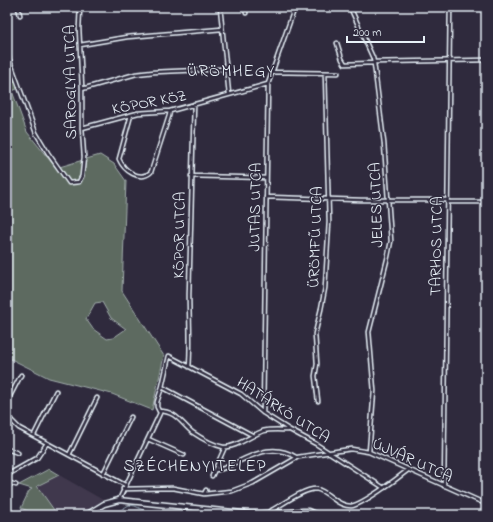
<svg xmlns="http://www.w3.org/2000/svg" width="493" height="522" viewBox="0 0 493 522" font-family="'Indie Flower',sans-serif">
	<rect width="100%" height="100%" fill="#2f2a3d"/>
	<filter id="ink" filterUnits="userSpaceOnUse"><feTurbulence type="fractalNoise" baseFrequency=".025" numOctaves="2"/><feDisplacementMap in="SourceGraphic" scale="8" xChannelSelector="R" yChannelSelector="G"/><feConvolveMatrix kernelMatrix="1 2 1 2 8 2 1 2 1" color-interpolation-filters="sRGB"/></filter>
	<g filter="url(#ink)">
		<path fill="#40384d" d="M59 475 103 500 82 513 83 515H48L54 510 37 486Z"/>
		<path fill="#5d6a60" stroke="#a2aeac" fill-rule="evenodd" d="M7 58 17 89 12 91 27 132 56 168 100 155 114 164 126 181 122 291 164 356 152 410 112 394 49 378 7 357ZM102 302 111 318 126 329 113 338 107 339 93 329 86 319 95 303Z
			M49 469 59 475 37 486 54 510 48 515H29L30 512 21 508 29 491 32 489 19 485Z"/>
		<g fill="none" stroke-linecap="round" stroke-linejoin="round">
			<path stroke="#8a9ba9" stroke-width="1" d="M112 515 129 505 135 506 145 511 159 513 183 511 195 515"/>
			<g stroke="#e8f1f8" stroke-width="5.5">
				<path id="street" d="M18 7 20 15
					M220 7 229 94
					M245 7 246 13
					M350 7 373 58 374 63 384 143 391 241 388 256 369 332 374 391 369 452
					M337 43 342 59 345 64 374 63
					M80 45 127 37 222 29
					M7 53 36 133 48 153 69 183 79 182 82 176 84 157 82 128V87L79 28 80 7
					M374 62 486 60
					M272 72 338 73
					M82 89 136 74 154 72 225 69
					M131 115 119 159C124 171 140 182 151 172L169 116 170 111
					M82 128 138 113 170 111 268 84
					M191 176 266 178
					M266 197 361 200H446L449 202H486
					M189 367C191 343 189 318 189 294 191 231 192 168 194 104
					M162 387 252 435
					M318 401 315 376 317 364 315 334 321 309 325 288 329 222 325 73
					M7 402 21 375
					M159 411C176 411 181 423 192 432 201 438 213 445 223 447 234 449 252 435 263 431 271 429 280 430 288 430
					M263 413 268 84 295 7
					M7 416 19 428 125 485
					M34 435 56 391
					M148 439 184 455
					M7 449 18 453
					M69 455 97 398
					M215 470C222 470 227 467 233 464 255 454 273 443 296 457
					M103 474 131 417
					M7 475 37 458 47 443
					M212 476 225 447
					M7 482 16 485
					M444 486 450 7
					M123 489 173 488 204 494 232 491 253 483 298 457 351 449 369 452 486 504
					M204 494 206 490
					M119 500 160 413 157 407V402L162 387 169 356 241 394 263 413 290 430 316 444 384 488
					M269 513 272 510C283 504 303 489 316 489 322 490 327 494 332 498 337 502 344 506 351 506 362 505 398 478 408 470
					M26 515V514"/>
			</g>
			<g stroke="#e8f1f8" stroke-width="7">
				<path id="secondary" d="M86 515 104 504 119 500 252 514 303 511H308L317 515"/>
			</g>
			<use href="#street" stroke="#2f2a3d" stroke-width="2.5"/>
			<use href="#secondary" stroke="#2f2a3d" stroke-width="4"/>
		</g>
	</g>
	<g text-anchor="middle" stroke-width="3" stroke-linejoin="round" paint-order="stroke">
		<g font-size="16" fill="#e8f1f8" stroke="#2f2a3d">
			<text transform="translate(69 82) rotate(-91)" y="6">SAROGLYA UTCA</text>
			<text transform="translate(149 101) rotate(-11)" y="6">KŐPOR KÖZ</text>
			<text transform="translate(375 205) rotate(-92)" y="6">JELES UTCA</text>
			<text transform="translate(254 207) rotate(-89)" y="6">JUTAS UTCA</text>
			<text transform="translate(178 235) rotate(-89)" y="6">KŐPOR UTCA</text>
			<text transform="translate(314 237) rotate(-88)" y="6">ÜRÖMFŰ UTCA</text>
			<text transform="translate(435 246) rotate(-89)" y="6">TARHOS UTCA</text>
			<text transform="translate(284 409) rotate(33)" y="6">HATÁRKŐ UTCA</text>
			<text transform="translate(413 459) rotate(24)" y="6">ÚJVÁR UTCA</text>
		</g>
		<g font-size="17" letter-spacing="1" fill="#e8f1f8" stroke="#2f2a3d">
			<text x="231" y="76">ÜRÖMHEGY</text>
			<text x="195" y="471">SZÉCHENYITELEP</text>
		</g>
	</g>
	<rect width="493" height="522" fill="none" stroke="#2f2a3d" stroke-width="24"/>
	<rect x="12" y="12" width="469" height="498" fill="none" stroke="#e8f1f8" stroke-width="1.5" filter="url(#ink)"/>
	<path d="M347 36v6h77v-6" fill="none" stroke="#e8f1f8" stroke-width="2"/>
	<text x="353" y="36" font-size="12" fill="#e8f1f8" stroke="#2f2a3d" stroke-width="3" paint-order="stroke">200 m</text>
</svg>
